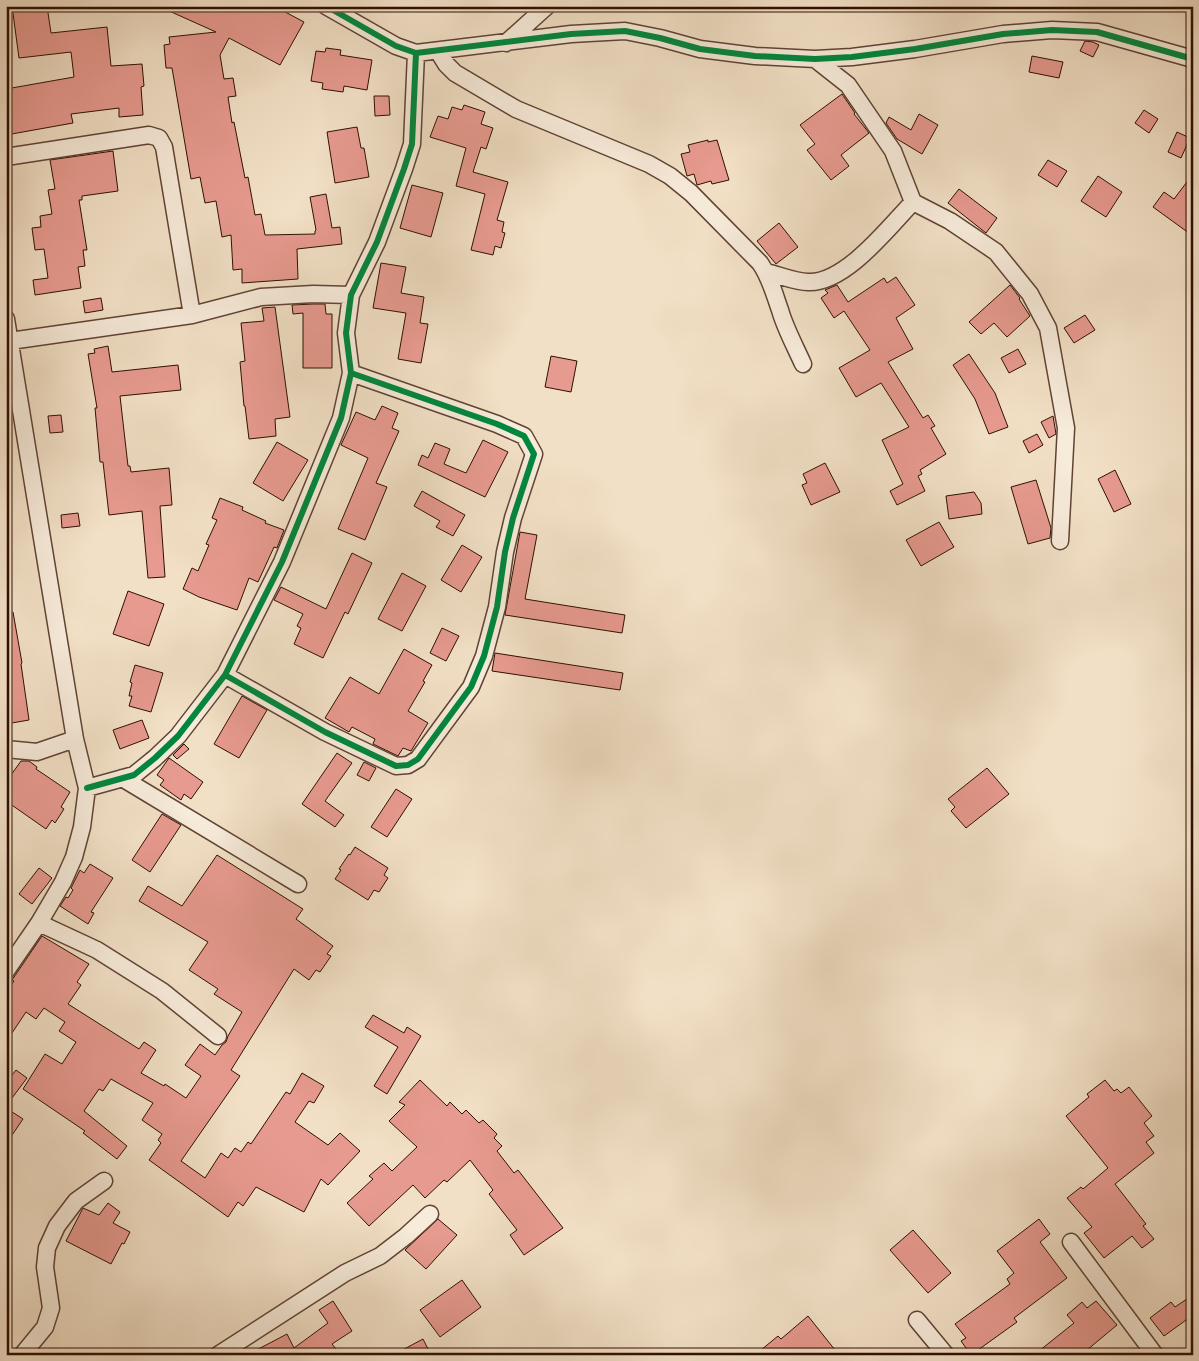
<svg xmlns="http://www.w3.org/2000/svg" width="1199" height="1361" viewBox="0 0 1199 1361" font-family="'Old Standard TT',serif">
	<rect width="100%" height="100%" fill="#f2e0c6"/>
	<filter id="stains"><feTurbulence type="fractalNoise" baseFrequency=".004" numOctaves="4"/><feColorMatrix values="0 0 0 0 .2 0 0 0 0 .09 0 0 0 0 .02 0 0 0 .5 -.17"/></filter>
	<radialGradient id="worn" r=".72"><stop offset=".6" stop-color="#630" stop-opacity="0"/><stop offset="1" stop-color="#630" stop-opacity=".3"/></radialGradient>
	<path fill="#e79a8f" stroke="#2f0f03" d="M12 6H47L51 33 107 27 111 66 142 64 144 86 141 87 143 115 119 117V108L71 114 73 123 6 135V89L74 77 71 52 19 58Z
		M158 6H274L304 22 280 65 229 38 220 55 224 79 233 78 236 96 228 97 232 123 234 122 245 178 248 177 255 215 261 214 265 235 315 234V231L316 230 310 197 326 194 332 228 340 227 342 244 297 249 298 279 242 283V269L233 270 231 235 222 237 216 201 205 203 200 177 191 179 172 68H166L164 45 170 44 169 37 216 32Z
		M1085 41 1093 42 1099 45 1093 57 1080 51Z
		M326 48 341 50 340 55 372 60 367 90 344 86 343 92 322 89 323 83 311 81 316 51 325 52Z
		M1032 56 1063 62 1059 78 1029 72Z
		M842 94 855 113 854 114 869 133 841 155 849 166 831 180 807 150 815 144 800 125Z
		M374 96H389L390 115 375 116Z
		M464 105 485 112 481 124 493 128 486 149 481 147 473 172 508 182 497 220 504 222 502 232 505 233 501 248 495 246 493 255 471 250 485 194 456 186 466 148 430 137 438 116 448 119 452 107 462 110Z
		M1144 110 1158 119 1149 133 1135 123Z
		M919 114 938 125 922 154 897 139 886 123 889 117 911 130Z
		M357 127 361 148H364L369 177 335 183 327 132Z
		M1177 132 1190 138 1181 158 1168 152Z
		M708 140V142L717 140 729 180 712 184 711 181 697 185 694 174 687 176 681 154 690 152 688 145Z
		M113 151 118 191 82 196V200H79L87 250H83L85 266 78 267 81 288 35 295 33 280 48 278 44 249 35 250 32 228 41 227 40 216 52 214 48 190 55 189 50 160Z
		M1048 160 1067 171 1057 187 1038 175Z
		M1193 174V236L1153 207 1164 192 1174 199Z
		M1098 176 1122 192 1106 217 1081 201Z
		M412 185 443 193 431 237 400 228Z
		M959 189 997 218 986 233 948 203Z
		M779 223 798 247 776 264 757 241Z
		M381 263 406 267 401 293 424 297 420 323 428 324 421 363 398 359 406 313 373 308Z
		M896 277 915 305 896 318 913 349 888 362 923 418 928 415 935 426 931 428 946 454 920 470 922 474 918 476 925 491 897 505 890 491 903 484 882 440 909 427 881 383 856 397 839 368 870 350 844 311 834 318 821 298 828 293 825 290 837 285 848 302 884 278 887 283Z
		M1010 285 1020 298 1019 299 1030 316 1007 337 994 323 981 334 969 322Z
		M101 298 103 310 85 313 83 301Z
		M313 304H325L326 314H332V368H303V313L293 314 292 305Z
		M275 307 290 417 275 419 276 436 249 439 245 406H244L240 362 245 361 241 323 264 321 262 308Z
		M1085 315 1095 330 1074 343 1064 328Z
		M108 346 112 372 178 365 181 390 120 396 128 466H130L131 472 169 468 172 505 160 506 165 577 148 578 142 511 109 515 103 462H100L95 408H97L88 354 95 353 94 349Z
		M1018 349 1026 364 1009 373 1001 358Z
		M969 354 995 393 1008 427 989 434 975 399 953 365Z
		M551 356 577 361 571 392 545 387Z
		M382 406 398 413 392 428 399 431 376 483 387 487 365 540 338 529 368 458 341 445 356 412 375 420Z
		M61 415 63 432 50 433 48 416Z
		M1053 416 1056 434 1049 438 1041 422Z
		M1037 434 1043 445 1029 453 1023 441Z
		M483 440 508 452 485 497 418 465 422 455 428 458 435 443 450 449 444 464 466 473Z
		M277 442 308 460 283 501 253 483Z
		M825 463 840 492 811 505 802 485 807 483 803 474Z
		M1115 470 1131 504 1114 512 1098 479Z
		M1036 480 1051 528 1050 538 1028 544 1011 487Z
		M422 491 465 515 453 536 436 527 440 521 414 506Z
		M974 492 981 503 982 514 949 519 946 496Z
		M220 498 243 507 242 510 266 521 265 523 284 530 277 548 274 547 258 582 249 578 237 610 199 597 183 589 192 568 198 571 209 545 206 544 217 520 212 518Z
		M78 513 80 526 62 528 61 515Z
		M939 522 954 547 921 566 906 540Z
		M520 532 537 535 525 599 625 615 622 633 505 615Z
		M462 545 482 557 461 592 441 580Z
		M352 553 372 563 348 614 345 612 323 658 294 644 301 628 297 626 303 614 274 600 281 587 326 609Z
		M402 573 426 586 402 631 378 619Z
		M128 591 164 604 149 646 113 634Z
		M6 612H13L22 663 21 664 29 720 6 724Z
		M442 628 459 636 446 661 430 653Z
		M404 649 432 665 423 681 425 682 408 711 428 723 411 751 403 748 398 756 373 744 375 739 352 727 349 732 325 718 350 677 379 694Z
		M495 653 623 673 620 690 492 671Z
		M135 665 163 673 151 712 129 706 132 696H129L132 683 130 682Z
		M242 696 267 710 239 758 214 744Z
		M142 720 149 738 120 749 113 730Z
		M184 744 189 749 177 759 173 755Z
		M337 753 352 763 325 801 344 815 335 827 302 804Z
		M169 758 203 782 191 799 184 794 181 800 160 785 164 780 157 775Z
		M21 761H29L37 767 36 769 70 792 61 807 64 809 55 823 52 820 46 829 6 801V782Z
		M364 762 376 768 369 781 357 775Z
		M987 768 1009 794 966 828 951 811 955 807 948 799Z
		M396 789 412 799 387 837 371 827Z
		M162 814 181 825 150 872 132 860Z
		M355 847 388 868 384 875 388 878 379 892 374 890 368 900 335 879 341 870 339 869 349 854 350 855Z
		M217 855 303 909 296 919 333 946 327 954 331 956 320 972 316 970 309 980 294 969 231 1070 240 1076 181 1161 205 1178 221 1153 228 1158 235 1148 241 1152 248 1142 251 1144 286 1092 290 1094 302 1073 324 1086 314 1103 309 1101 295 1122 328 1145 340 1133 360 1151 328 1185 321 1179 304 1212 256 1187 243 1206 238 1202 228 1217 149 1160 161 1143 158 1140 162 1134 142 1120 153 1103 111 1079 103 1091 99 1089 84 1111 127 1146 117 1159 83 1133 85 1131 23 1089 45 1054 62 1064 76 1042 59 1031 65 1022 44 1008 36 1019 26 1012 6 1042V992L14 981 12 980 42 936 89 964 77 982 81 985 68 1004 139 1049 144 1042 156 1050 141 1073 164 1086 165 1084 186 1098 201 1076 185 1065 200 1044 215 1055 222 1045 226 1042 228 1036 242 1012 214 994 218 989 189 970 208 942 139 901 148 886 182 906Z
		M90 864 113 878 91 912 94 913 88 924 60 906 66 897 68 898 73 890 71 888 80 870 84 873Z
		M39 868 52 878 32 904 19 894Z
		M373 1015 404 1033 407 1027 421 1036 387 1094 374 1086 398 1047 365 1027Z
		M16 1070 27 1078 6 1106V1083Z
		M420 1080 447 1106 450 1102 462 1114 466 1110 479 1123 483 1120 497 1134 494 1138 502 1146 497 1151 514 1173 518 1170 563 1228 524 1255 510 1235 517 1230 489 1194 493 1190 470 1160 447 1182 444 1180 425 1198 413 1185 369 1226 347 1203 373 1179 369 1176 384 1163 392 1171 417 1147 389 1121 405 1105 399 1102Z
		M1105 1080 1114 1091 1117 1089 1121 1093 1129 1087 1152 1116 1144 1123 1154 1136 1146 1142 1154 1153 1115 1184 1146 1224 1143 1226 1154 1239 1142 1248 1132 1236 1104 1258 1084 1233 1092 1227 1067 1198 1081 1187 1083 1189 1108 1168 1066 1116 1089 1097 1087 1094Z
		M6 1108 23 1119 6 1144Z
		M108 1203 120 1212 113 1223 130 1232 124 1244 122 1243 111 1264 66 1241 83 1208 99 1215Z
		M438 1219 457 1235 426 1269 405 1250Z
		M1039 1219 1050 1234 1040 1242 1067 1278 1014 1318 1017 1322 971 1355 961 1341 966 1338 955 1324 1010 1284 1007 1279 1014 1273 997 1251Z
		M913 1230 951 1273 928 1293 890 1250Z
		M462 1280 481 1307 440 1337 420 1310Z
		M1193 1295V1315L1164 1336 1150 1318 1171 1302 1175 1307Z
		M333 1301 352 1331 332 1344 341 1355H247L287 1334 294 1348 328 1323 319 1310Z
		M1096 1301 1117 1325 1081 1355H1034L1074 1323 1067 1315 1082 1302 1087 1308Z
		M808 1316 839 1355H755L778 1336 781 1339Z
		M423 1339 431 1355H393Z"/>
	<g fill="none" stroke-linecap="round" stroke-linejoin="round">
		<g stroke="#604334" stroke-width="19">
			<path id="street" d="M326 6 396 46 416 53 571 34 625 31 660 38 700 49 755 56 815 59 852 57 915 49 1003 34 1052 30 1097 32 1193 59
				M506 43 547 6
				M438 51 446 64 455 73 516 109 649 164 670 176 691 193 760 263C770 277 774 293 780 310 785 328 795 346 803 364
				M815 59 848 85 893 151 913 202 950 221 996 252 1030 294 1048 328 1066 428 1060 541
				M6 157 149 135 159 138 164 147 192 315
				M766 272C779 275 796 282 808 282 845 284 889 227 913 202
				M6 319 75 739 87 788 82 827 74 857 63 882 39 923 6 971
				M10 341 192 315 261 297 313 294 351 295
				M225 675 325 732 396 766 408 765 418 759 471 687 484 656 497 607 505 552 513 518 534 454 524 436 497 424 351 373
				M6 749 37 752 75 739
				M122 778 298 884
				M87 788 134 775 155 758 178 736 225 675 282 562 341 418 351 373 346 333 351 295 377 242 404 169 412 144 416 53
				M39 923 97 950 162 991 218 1036
				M1071 1242 1155 1355
				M917 1320 946 1355
				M22 1355 45 1327 51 1308 45 1267 47 1248 57 1226 76 1201 104 1181
				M218 1355 345 1273 380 1256 406 1236 430 1214"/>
		</g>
		<use href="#street" stroke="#f7ebda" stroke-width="16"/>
		<g stroke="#f7ebda" stroke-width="9">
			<path id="cycleway" d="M326 6 396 46 416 53 571 34 625 31 660 38 700 49 755 56 815 59 852 57 915 49 1003 34 1052 30 1097 32 1193 59
				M225 675 325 732 396 766 408 765 418 759 471 687 484 656 497 607 505 552 513 518 534 454 524 436 497 424 351 373
				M87 788 134 775 155 758 178 736 225 675 282 562 341 418 351 373 346 333 351 295 377 242 404 169 412 144 416 53"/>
		</g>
		<use href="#cycleway" stroke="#00873e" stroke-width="6"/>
	</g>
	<rect width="1199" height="1361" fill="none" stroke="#f2e0c6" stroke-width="25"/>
	<rect x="8" y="8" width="1184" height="1346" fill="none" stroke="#2f0f03" stroke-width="2.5"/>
	<rect x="12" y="12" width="1174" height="1336" fill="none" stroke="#2f0f03"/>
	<rect width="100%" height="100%" filter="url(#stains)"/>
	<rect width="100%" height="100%" fill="url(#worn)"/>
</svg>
